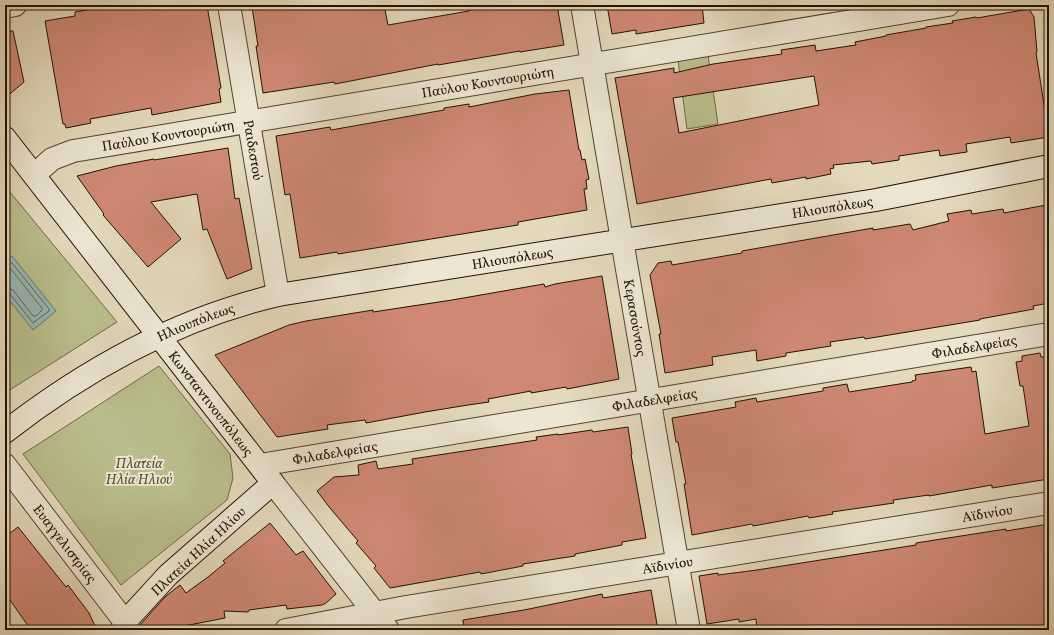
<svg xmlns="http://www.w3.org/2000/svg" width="1054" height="635" viewBox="0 0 1054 635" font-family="Vollkorn,serif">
	<rect width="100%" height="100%" fill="#e4d9bc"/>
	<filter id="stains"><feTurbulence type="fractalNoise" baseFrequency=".005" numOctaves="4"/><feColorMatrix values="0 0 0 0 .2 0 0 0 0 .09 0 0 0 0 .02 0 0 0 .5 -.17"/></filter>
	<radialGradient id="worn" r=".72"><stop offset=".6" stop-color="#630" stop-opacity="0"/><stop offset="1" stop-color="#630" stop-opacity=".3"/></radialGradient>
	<path fill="#babe8c" stroke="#6f6846" d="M708 55 718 124 687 129 678 60Z
		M5 186 117 322 5 393Z
		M159 366 230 454 233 478 227 500 121 585 23 454Z"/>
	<path fill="#97b9b7" stroke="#69766e" d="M12 256 56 311 33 330 5 295V261Z"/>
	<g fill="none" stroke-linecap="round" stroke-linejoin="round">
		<path stroke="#5e655c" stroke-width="1" d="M5 264 12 263 49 309V311L33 323 10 294 5 293
			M5 269H11L42 308V310L36 316H33L13 290 5 288"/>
	</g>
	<path fill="#ce8874" stroke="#241100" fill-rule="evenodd" d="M103 5H207L221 88 219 89 221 102 152 115 151 108 90 119 91 123 66 128 65 124H63L45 21 75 16V12L103 7Z
		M262 5H384L388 25 469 11V10L477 9 476 5H557L564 45 520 52V51L438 65V64L335 84 334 82 263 93 256 46H258L252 7Z
		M607 5H702L704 23 636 34V30L612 34Z
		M1029 9 1034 17 1037 52 1036 53 1049 137 1011 143 1010 137 966 144 967 152 940 156 939 150 899 156V160L872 164 871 161 833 165 834 168 830 169 831 174 806 179V177L772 183 771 179 637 204 615 78 674 68V73L713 64 782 54 781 50 815 45 816 51 856 45 855 42 886 36V35L926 28V27L953 23 952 21 976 17 977 18ZM814 76 819 105 679 133 673 98Z
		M5 31H13L24 82 5 98Z
		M569 90 579 150H580L582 160 585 159 589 179 586 180 587 189H584L587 210 518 222V225L338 254 337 252 300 258 290 194 285 195 276 136 330 127 331 130 444 110V108L469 104V107L535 94Z
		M228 148 235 199 239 198 252 269 227 279 207 229 203 230 197 194 151 202 181 239 148 267 103 215 104 214 77 176 116 166 154 159V160Z
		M1046 205 1049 224V303L1033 306 1034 309 980 319V320L865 339 864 337 830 342 831 346 786 353V356L757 361 756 350 712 357 713 365 665 373 659 334H661L650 275 658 263 671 261 672 265 742 253V251L873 228V230L910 224 913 230 949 221 947 214 971 210 972 214 1003 209 1004 213Z
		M602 276 619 379 567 389 566 387 531 393V391L488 399 489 402 468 405 425 412 366 423 365 420 327 425 328 429 277 437 215 355 289 325 306 321 373 310V312L452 300 544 284 545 287 555 284Z
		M1040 353 1041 357 1049 356V479L992 488V485L929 496V495L893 500 894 503 832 512 833 514 809 518 808 516 753 526 752 524 692 535 684 484H686L678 442H676L672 418 736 407 735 402 756 398 757 402 823 391V388L847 384 849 392 912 382V381L916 380 915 375 971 367 972 372 976 371 985 434 1029 426 1023 386H1020L1016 362 1022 361V356Z
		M628 427 632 454H631L646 538 622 542V545L575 554V556L523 564V566L481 574 480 572 390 588 374 568 376 566 356 543 358 541 330 508 317 491 334 477 359 475 358 465 376 461 378 469 413 464 412 459 537 440 536 437 558 434V435L592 430 593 432Z
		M270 523 296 555 303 551 336 594 326 603 322 605 287 609 286 605 249 610 248 612 224 611 225 618 184 626 152 630H137L139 626 166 596 180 585 186 593 208 577 225 563 223 561Z
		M1049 524V630H757L756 619 739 622V619L707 624 699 576 718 573V575L757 570 916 545V543L948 538 1006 529V531Z
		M18 527 66 587 68 585 89 613 97 630H31L5 593V537Z
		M651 590 658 630H464L463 620 524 610 602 594 603 598Z"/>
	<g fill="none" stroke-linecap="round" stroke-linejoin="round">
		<g stroke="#54432f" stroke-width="24">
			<g id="minor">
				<path id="s1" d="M229 5 278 295"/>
				<path d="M5 7 15 5"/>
				<path id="s2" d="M34 175 52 159 73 151 948 5"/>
				<path id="s3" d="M622 240 689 630"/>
				<path id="s4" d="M5 465 125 622"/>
				<path id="s5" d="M260 465 1049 334"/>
				<path id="s6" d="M286 630 406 607 1049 503"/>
			</g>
		</g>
		<g stroke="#54432f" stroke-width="24">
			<path id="tertiary" d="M582 5 622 240
				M273 483 388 630"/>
		</g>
		<g stroke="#241100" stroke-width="24">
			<g id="secondary">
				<path id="s7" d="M5 138 273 483 168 575 125 622 122 630"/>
				<path id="s8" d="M5 432C86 369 179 318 278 295L876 200 1049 166"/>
			</g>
		</g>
		<use href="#minor" stroke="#ede6d3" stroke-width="22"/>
		<use href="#tertiary" stroke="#ede6d3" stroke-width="22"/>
		<use href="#secondary" stroke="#ede6d3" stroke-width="22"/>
	</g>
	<g text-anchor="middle" stroke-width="4" stroke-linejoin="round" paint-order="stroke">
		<g font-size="14" fill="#241100" stroke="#ede6d3">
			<text dy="5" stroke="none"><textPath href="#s2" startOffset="467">Παύλου Κουντουριώτη</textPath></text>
			<text dy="5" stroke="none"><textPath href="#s2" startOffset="143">Παύλου Κουντουριώτη</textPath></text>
			<text dy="5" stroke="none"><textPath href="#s1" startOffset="147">Ραιδεστού</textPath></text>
			<text dy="5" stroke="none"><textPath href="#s8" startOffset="869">Ηλιουπόλεως</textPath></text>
			<text dy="5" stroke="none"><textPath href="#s8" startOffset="545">Ηλιουπόλεως</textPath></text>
			<text dy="5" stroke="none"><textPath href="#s3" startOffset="79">Κερασούντος</textPath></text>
			<text dy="5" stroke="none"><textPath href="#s8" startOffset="221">Ηλιουπόλεως</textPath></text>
			<text dy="5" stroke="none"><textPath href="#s5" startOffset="724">Φιλαδελφείας</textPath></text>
			<text dy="5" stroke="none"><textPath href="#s5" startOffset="400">Φιλαδελφείας</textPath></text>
			<text dy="5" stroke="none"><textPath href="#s7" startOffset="336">Κωνσταντινουπόλεως</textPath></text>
			<text dy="5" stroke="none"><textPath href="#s5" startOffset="76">Φιλαδελφείας</textPath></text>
			<text dy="5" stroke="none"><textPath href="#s6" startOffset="711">Αϊδινίου</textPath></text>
			<text dy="5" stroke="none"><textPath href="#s4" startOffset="99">Ευαγγελιστρίας</textPath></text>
			<text transform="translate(198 551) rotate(-43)" y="5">Πλατεία Ηλία Ηλίου</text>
			<text dy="5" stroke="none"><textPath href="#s6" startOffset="387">Αϊδινίου</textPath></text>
		</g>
		<g font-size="14" font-style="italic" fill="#584e31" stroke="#ede6d3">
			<text x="139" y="468">Πλατεία<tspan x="139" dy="16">Ηλία Ηλιού</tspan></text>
		</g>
	</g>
	<rect width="1054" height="635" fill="none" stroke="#e4d9bc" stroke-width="20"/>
	<rect x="6" y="6" width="1042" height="623" fill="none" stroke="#241100" stroke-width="2"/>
	<rect x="10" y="10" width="1034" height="615" fill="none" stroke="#241100"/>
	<rect width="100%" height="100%" filter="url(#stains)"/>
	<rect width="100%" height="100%" fill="url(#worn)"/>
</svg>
